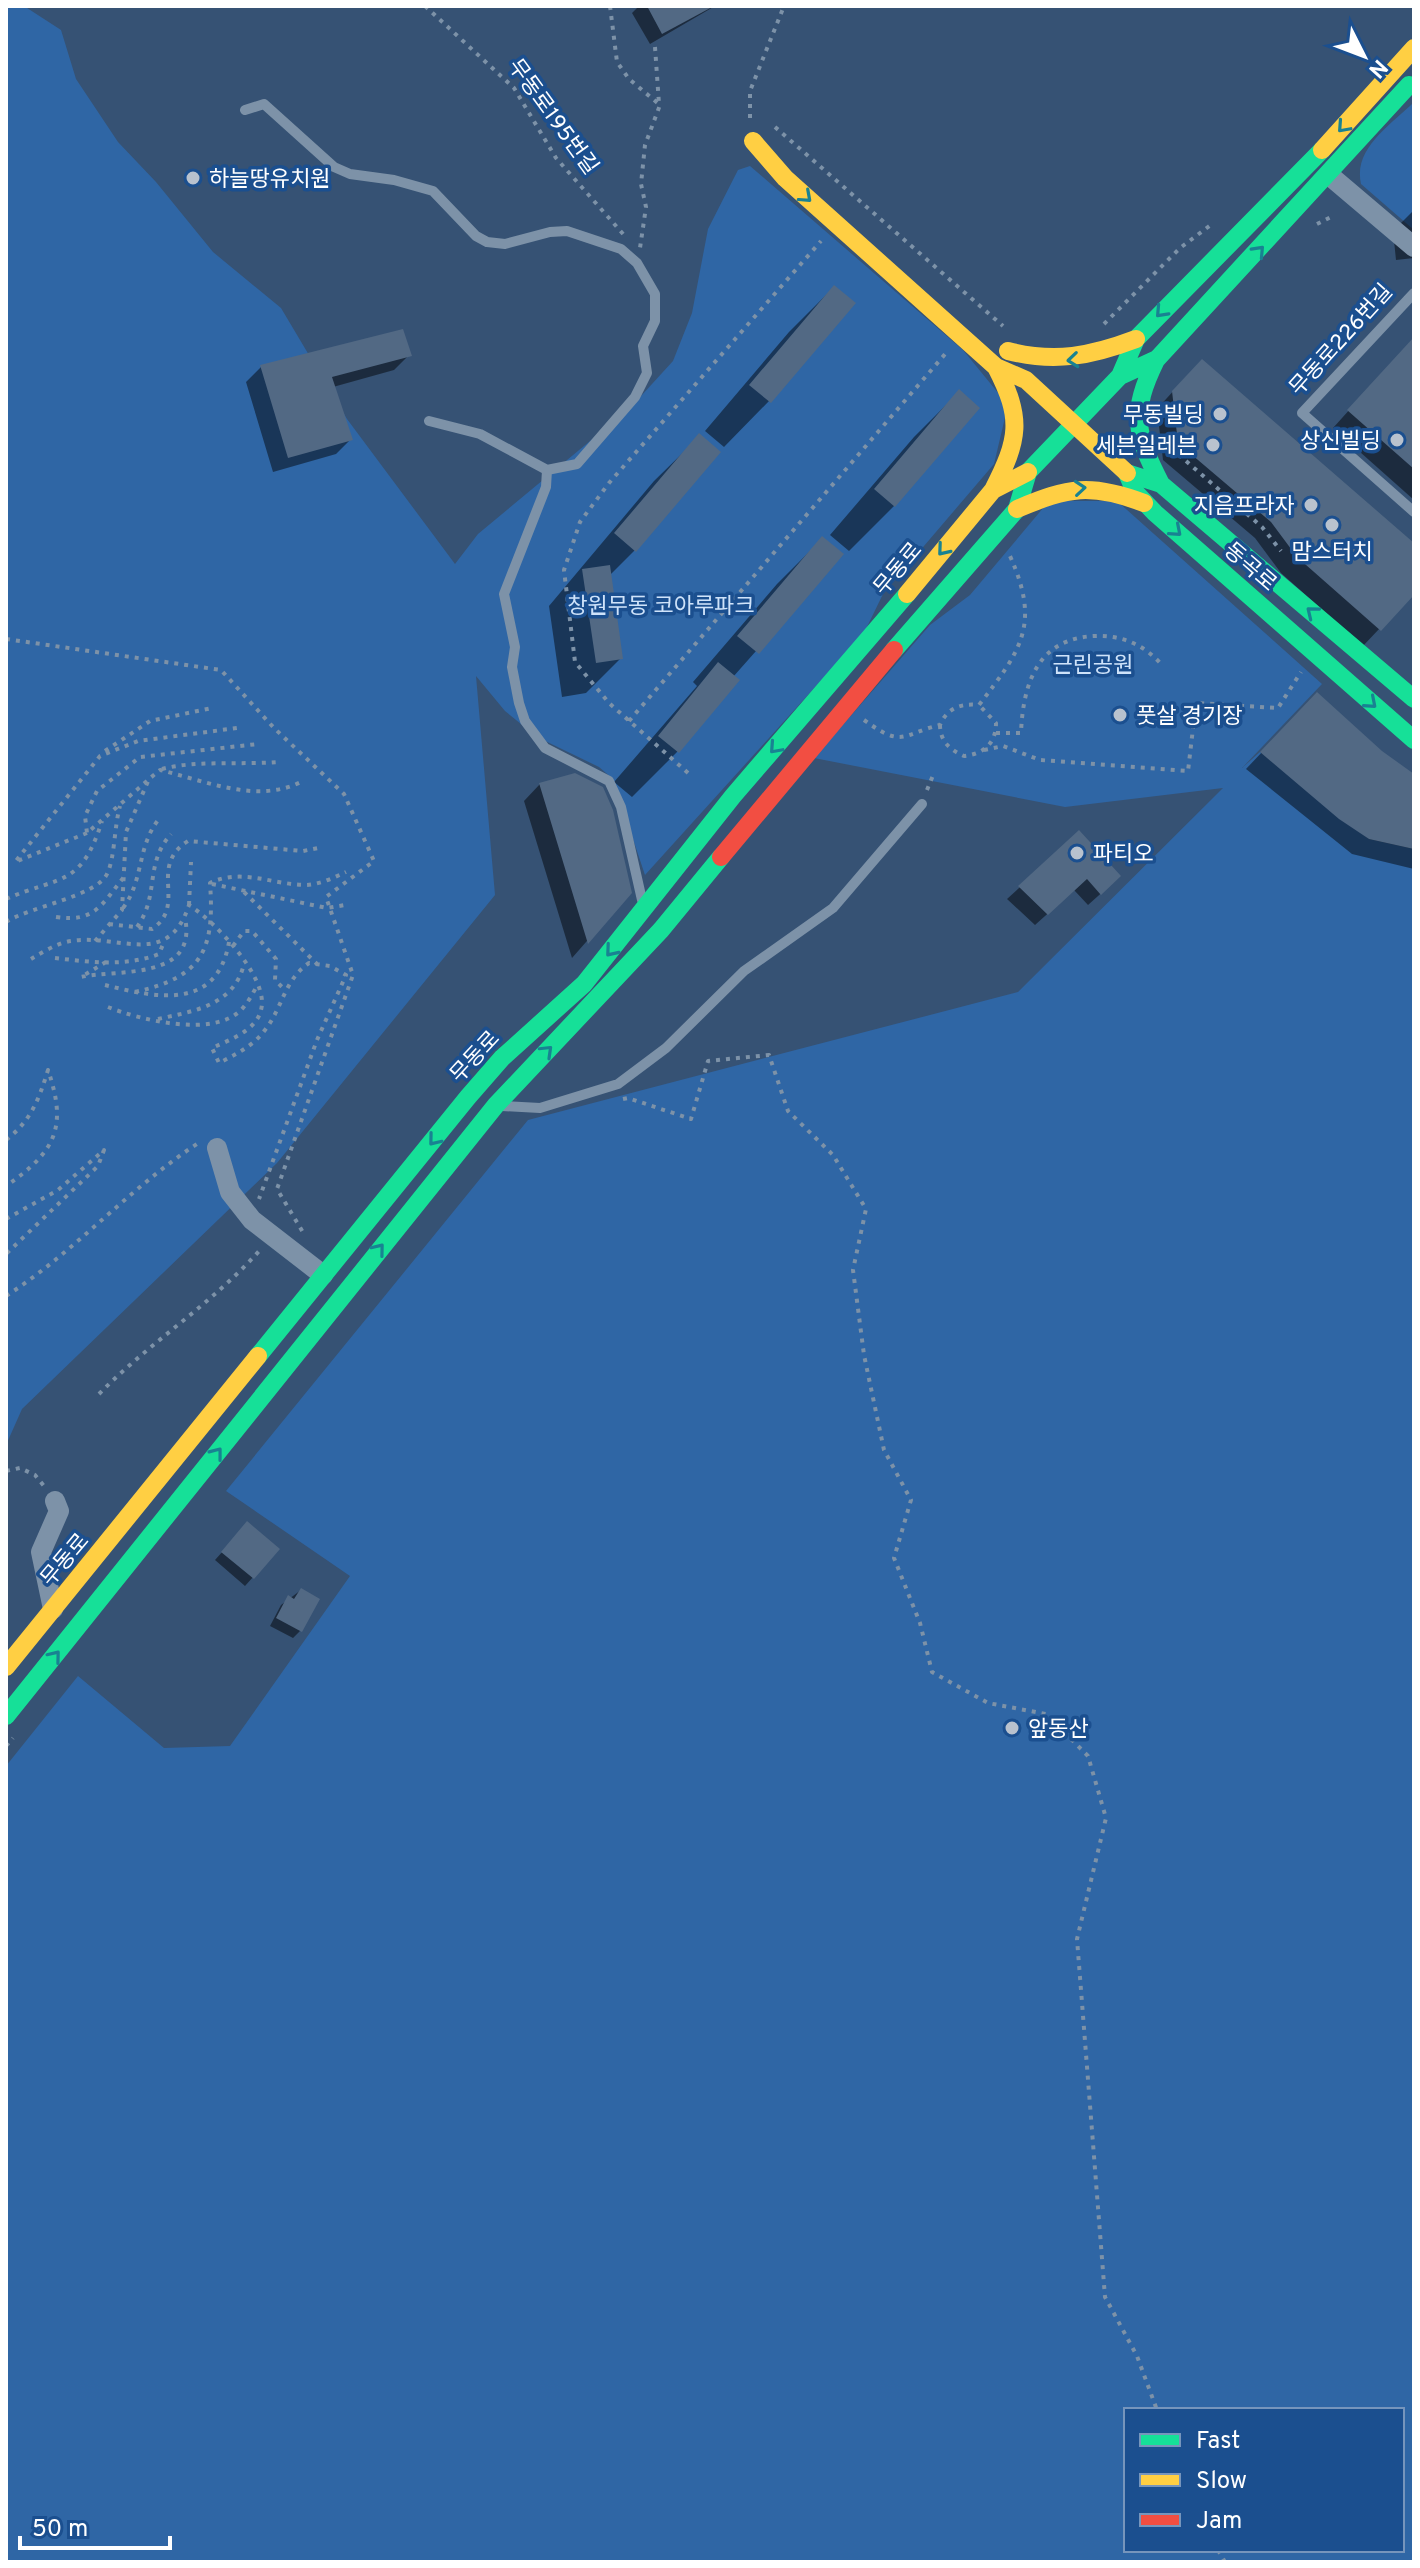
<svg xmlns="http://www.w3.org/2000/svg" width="1420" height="2568" viewBox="0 0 1420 2568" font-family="Overpass,'Noto Sans KR',sans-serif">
	<rect width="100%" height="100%" fill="#365274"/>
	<path fill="#2f66a5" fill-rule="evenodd" d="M24 6 61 30 76 79 118 142 156 182 213 252 281 308 347 419 455 564 478 534 631 407 673 361 692 313 708 229 738 170 750 166 963 350 1008 405 994 464 883 594 864 633 645 875 613 779 599 767 537 737 505 711 476 676 495 895 277 1163 22 1409 6 1445V8Z
		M1414 102V230L1361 184C1353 148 1391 125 1414 102Z
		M1049 501H1117L1322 684 1242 768 1260 752 1369 839 1414 849V2562H6V1766L78 1676 164 1748 230 1746 350 1576 226 1491 528 1120 1018 992 1223 788 1065 807 814 758 930 625 970 595ZM1126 2410H1402V2550H1126Z"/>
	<path fill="#0007" d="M639 6H715L650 44 632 13Z
		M1414 210V258L1396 260 1393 231Z
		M834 287 769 401 724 447 705 431 789 332Z
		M401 332 409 355 394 370 333 387 351 439 336 454 273 472 246 382 261 367Z
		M1414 338V500L1333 428Z
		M1186 377 1414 546V592L1363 646 1281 573 1255 538 1163 460 1157 409Z
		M959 392 894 506 849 551 830 535 914 437Z
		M700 436 635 550 609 576 621 658 586 693 562 697 549 606 654 481Z
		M822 539 841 555 733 677 737 680 677 752 632 797 614 782 697 686 693 682 777 584Z
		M1301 711 1381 752 1414 776V869L1352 854 1246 769Z
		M540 784 630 892 572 958 524 801Z
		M1079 833 1107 888 1088 905 1074 890 1035 925 1007 899Z
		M240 1532 278 1549 245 1586 215 1560Z
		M301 1590 300 1631 293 1638 270 1626 281 1605Z"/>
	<path fill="#526984" d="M647 6H714L662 34Z
		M834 285 856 303 771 403 749 385Z
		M403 329 412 356 332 377 353 440 288 458 260 365Z
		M1414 337V469L1347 410Z
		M1202 359 1414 543V595L1381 631 1297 557 1271 522 1178 443 1172 391Z
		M959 389 980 408 895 507 874 489Z
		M699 433 721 452 636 552 614 533Z
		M822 536 844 554 759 654 737 636Z
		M610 565 623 659 596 663 582 569Z
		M718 662 740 680 679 753 658 736Z
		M1317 692 1382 751 1414 774V849L1369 839 1339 819 1260 752Z
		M575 773 603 787 613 810 632 893 588 944 539 783Z
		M1079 830 1121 876 1101 895 1087 879 1048 915 1018 886Z
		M247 1521 280 1549 254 1579 221 1552Z
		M301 1588 320 1599 302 1632 276 1618 288 1595 294 1599Z"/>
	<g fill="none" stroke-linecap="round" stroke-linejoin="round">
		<path stroke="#7d92a8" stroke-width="4" stroke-dasharray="4 6" stroke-linecap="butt" d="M425 6 514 88 556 158 624 235
			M610 6 617 62 629 79 660 105 645 145 641 184 646 207 640 248
			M655 47 659 104
			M750 118V91L784 6
			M775 127 1003 326
			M1317 224 1333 216
			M1104 324 1180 248 1212 224
			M1171 448 1262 527 1281 551
			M6 639 221 670 274 728 344 794 374 861 326 897 353 975 277 1189 304 1234
			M864 720C904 749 901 734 940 725 947 708 961 703 979 705 1021 650 1041 625 1010 556
			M629 721 946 353
			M940 725C940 741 950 750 964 756 983 754 996 744 996 723L979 705
			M996 733H1021C1023 683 1038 638 1095 636 1123 635 1144 645 1162 665
			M984 750 1003 746 1040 760 1188 771 1196 703 1278 708 1301 672
			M105 751 150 721 212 708
			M162 769C196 760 241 765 278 762
			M688 773 609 703 575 662 564 570 580 522 609 483 821 241
			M147 781 87 833 85 816 97 791 140 757 258 744
			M927 790 934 773
			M87 833 15 862 100 756 138 741 237 728
			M212 884 327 908 345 905
			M244 892 317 964
			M6 899C62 875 81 887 102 821
			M189 905 191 862
			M123 908C144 880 137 846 159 819
			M56 917C95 923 102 904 124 877
			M6 922C29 907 97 896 107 874 115 858 114 827 120 806
			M109 924 152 929C188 905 147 867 188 841L303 851 323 847
			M137 927C160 895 144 864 171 834
			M95 941 122 910 126 832 149 779 160 770C206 781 256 804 301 782
			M233 946 244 931H252L276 959 275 980 285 990
			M55 958C90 962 126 967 159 954L164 942
			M31 959C43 952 57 943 71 941 118 933 168 970 189 905 214 921 270 978 261 1010 256 1031 229 1040 212 1048L219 1063C236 1054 252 1047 265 1030 283 1007 284 980 309 963L330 966 346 975 317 1040 259 1199
			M106 962 81 977C117 969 198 981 185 918
			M105 985C157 998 217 1011 229 942
			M135 992C202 977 215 951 210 883 241 868 271 884 304 885 319 885 333 878 346 872
			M108 1007C140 1020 213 1038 241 1010 248 1003 253 993 258 984
			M158 1019C195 1011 234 1005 244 964
			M623 1099 628 1098 691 1119 708 1061 769 1055 788 1111 833 1155 866 1209 853 1270 864 1355 884 1450 911 1500 894 1558 920 1623 932 1672 988 1703 1046 1714 1088 1756 1106 1818 1077 1939 1105 2297 1137 2356 1157 2410
			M6 1140C31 1121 39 1099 48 1070 68 1128 55 1152 6 1186
			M6 1219 58 1190 104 1150 98 1166 6 1254
			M6 1296C76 1251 130 1187 200 1142
			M99 1394C150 1342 212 1304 260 1250
			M6 1471 20 1468 35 1475 44 1486
			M6 1746 13 1738
			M1218 2550 1225 2562"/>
		<path stroke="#7d92a8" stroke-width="10" d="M245 110 264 104 334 167 350 174 394 180 433 191 476 236 487 242 505 244 550 232 567 231 621 249 637 263 655 294V321L643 346 647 373 635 397 577 464 547 470 546 487 504 594 515 647 512 667 519 703 525 721 545 748 609 781 621 807 642 900
			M1414 293 1302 413 1414 512
			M429 421 480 434 547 470
			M502 1106 540 1108 618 1084 666 1048 744 971 833 908 922 804"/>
		<path stroke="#7d92a8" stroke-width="20" d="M1329 175 1414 247
			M217 1148 230 1192 252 1220 323 1275
			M53 1609 41 1552 59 1511 55 1501"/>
		<path stroke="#16e098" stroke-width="18" d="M1156 360C1130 413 1135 433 1161 484
			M1120 376 1157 359 1409 85
			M1127 473 1135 492 1155 513 1414 740
			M1127 473 1161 484 1414 699
			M894 650 1017 509 1028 472 1120 376 1136 339 1322 150
			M258 1356 468 1097 502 1058 584 984 733 796 907 594
			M6 1716 496 1105 661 930 721 857"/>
		<path stroke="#ffcf43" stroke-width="18" d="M753 141 785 178 996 367 1026 380 1127 473
			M1322 150 1414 48
			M1008 351C1055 363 1091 356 1136 339
			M993 490C1019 439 1023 419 996 367
			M1017 509C1069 487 1091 483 1144 503
			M907 594 993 490 1028 472
			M6 1667 258 1356"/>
		<path stroke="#f24e42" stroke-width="18" d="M721 857 894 650"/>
	</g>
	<defs><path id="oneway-chevron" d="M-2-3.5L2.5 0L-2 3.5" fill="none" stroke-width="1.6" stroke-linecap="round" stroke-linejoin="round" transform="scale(2)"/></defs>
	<g stroke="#198292">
		<use href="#oneway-chevron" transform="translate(1343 127) rotate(132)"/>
		<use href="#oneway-chevron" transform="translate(806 197) rotate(42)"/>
		<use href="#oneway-chevron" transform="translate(1259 251) rotate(-47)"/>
		<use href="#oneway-chevron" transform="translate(1161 312) rotate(133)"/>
		<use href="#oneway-chevron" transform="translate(1073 360) rotate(174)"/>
		<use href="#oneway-chevron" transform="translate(1080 488) rotate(-5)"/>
		<use href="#oneway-chevron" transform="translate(1176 531) rotate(41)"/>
		<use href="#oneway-chevron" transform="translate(943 550) rotate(130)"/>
		<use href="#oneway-chevron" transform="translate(1312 612) rotate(-141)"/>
		<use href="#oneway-chevron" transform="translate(1371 703) rotate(41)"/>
		<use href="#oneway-chevron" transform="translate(775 748) rotate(132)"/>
		<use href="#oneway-chevron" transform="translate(611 951) rotate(130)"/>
		<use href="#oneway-chevron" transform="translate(547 1051) rotate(-44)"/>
		<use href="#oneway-chevron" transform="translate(434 1140) rotate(129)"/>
		<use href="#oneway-chevron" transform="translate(379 1249) rotate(-51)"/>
		<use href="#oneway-chevron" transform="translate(217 1453) rotate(-52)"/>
		<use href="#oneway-chevron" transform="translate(55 1656) rotate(-51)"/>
	</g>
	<g fill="#b9c2ce" stroke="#1b4f8f" stroke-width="3">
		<circle cx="193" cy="178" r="8"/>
		<circle cx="1220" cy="414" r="8"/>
		<circle cx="1397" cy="440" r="8"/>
		<circle cx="1213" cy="445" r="8"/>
		<circle cx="1311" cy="505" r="8"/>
		<circle cx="1332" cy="525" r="8"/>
		<circle cx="1120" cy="715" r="8"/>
		<circle cx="1077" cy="853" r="8"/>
		<circle cx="1012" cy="1728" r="8"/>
	</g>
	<g text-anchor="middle" stroke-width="7" stroke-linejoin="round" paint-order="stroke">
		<g font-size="22" fill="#fff" stroke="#1b4f8f">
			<text transform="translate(554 116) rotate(54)" y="8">무동로195번길</text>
			<text transform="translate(1340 339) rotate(-48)" y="8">무동로226번길</text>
			<text transform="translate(1251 566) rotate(41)" y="8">동곡로</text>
			<text transform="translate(897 568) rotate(-50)" y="8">무동로</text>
			<text transform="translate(474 1056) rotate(-47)" y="8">무동로</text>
			<text transform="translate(64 1559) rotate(-50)" y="8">무동로</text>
		</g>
		<g font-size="22" fill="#fff" stroke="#1b4f8f" text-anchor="start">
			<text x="209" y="186">하늘땅유치원</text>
			<text x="1204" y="422" text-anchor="end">무동빌딩</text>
			<text x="1381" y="448" text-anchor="end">상신빌딩</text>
			<text x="1197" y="453" text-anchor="end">세븐일레븐</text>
			<text x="1295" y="513" text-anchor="end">지음프라자</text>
			<text x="1332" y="559" text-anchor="middle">맘스터치</text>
			<text x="1136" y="723">풋살 경기장</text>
			<text x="1093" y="861">파티오</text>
			<text x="1028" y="1736">앞동산</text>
		</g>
		<g font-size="22" fill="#cfe3fa" stroke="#1b4f8f">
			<text x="661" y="613">창원무동 코아루파크</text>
			<text x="1093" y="672">근린공원</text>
		</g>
	</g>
	<rect width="1420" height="2568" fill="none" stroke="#ffffff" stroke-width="16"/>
	<rect x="1124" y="2408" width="280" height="144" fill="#1b4f8f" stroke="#7695bc" stroke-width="2"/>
	<rect x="1140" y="2434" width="40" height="12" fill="#16e098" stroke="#7695bc" stroke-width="2"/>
	<text x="1196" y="2448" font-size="24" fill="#ffffff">Fast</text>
	<rect x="1140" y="2474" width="40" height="12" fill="#ffcf43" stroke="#7695bc" stroke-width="2"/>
	<text x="1196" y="2488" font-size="24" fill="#ffffff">Slow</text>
	<rect x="1140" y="2514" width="40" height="12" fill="#f24e42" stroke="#7695bc" stroke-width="2"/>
	<text x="1196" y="2528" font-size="24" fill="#ffffff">Jam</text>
	<g transform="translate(1364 56) rotate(132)" stroke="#1b4f8f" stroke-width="6" paint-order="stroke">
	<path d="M0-6L14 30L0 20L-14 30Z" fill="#ffffff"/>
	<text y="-12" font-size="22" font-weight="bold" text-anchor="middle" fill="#ffffff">N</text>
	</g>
	<path d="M20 2536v12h150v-12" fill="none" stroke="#ffffff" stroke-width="4"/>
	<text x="32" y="2536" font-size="24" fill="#ffffff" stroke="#1b4f8f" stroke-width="6" paint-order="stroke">50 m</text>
</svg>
